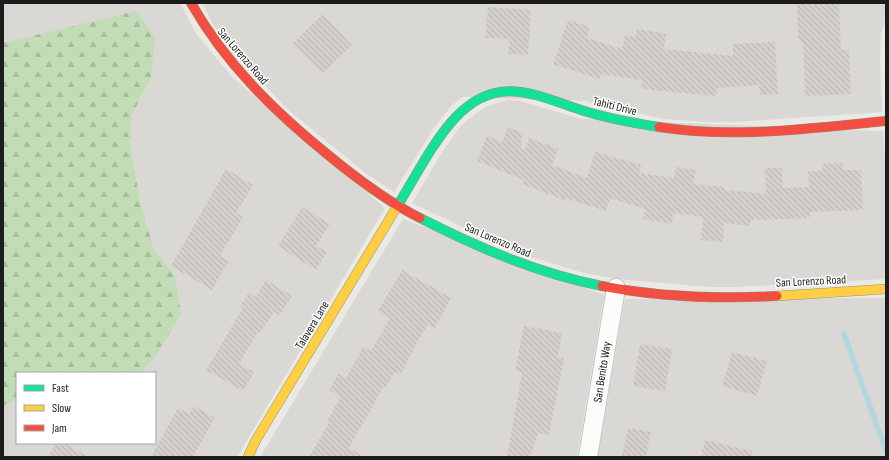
<svg xmlns="http://www.w3.org/2000/svg" width="889" height="460" viewBox="0 0 889 460" font-family="'Sofia Sans Condensed',sans-serif">
	<defs>
		<pattern id="forest-firs" width="22" height="20" patternUnits="userSpaceOnUse"><rect width="22" height="20" fill="#c2dcb6"/><path d="M5 1l3.5 6h-7zM16 11l3.5 6h-7z" fill="#a6bc9c"/></pattern>
		<pattern id="building-back-hatch" width="6" height="6" patternUnits="userSpaceOnUse"><rect width="6" height="6" fill="#d3d0cc"/><path d="M-1 5l2 2M0 0l6 6M5-1l2 2" fill="none" stroke="#b5b2af"/></pattern>
	</defs>
	<rect width="100%" height="100%" fill="#eae9e4"/>
	<path fill="#d9d8d5" d="M3 3H180L197 35 232 77 385 208 237 457H3V406L17 399V443H155V373H140L154 359 175 276 154 250 140 200 131 149V117L151 78 30 38 3 43Z
		M202 3H886V17L881 35 880 60 882 112 736 122H708L663 119 586 101 463 97 452 105 434 128 394 192 364 172 286 108 247 66 213 25Z
		M507 100 521 101 581 119 883 131 886 169V279L737 287H707L617 279 584 273 514 252 412 203 443 151 460 127 476 113 488 106Z
		M403 219 604 295 577 457H260Z
		M886 298V457H598L625 299Z"/>
	<path fill="url(#forest-firs)" d="M136 11 155 38 151 78 131 117V149L140 200 154 250 175 276 181 314 154 359 140 373H17V399L3 406V43Z"/>
	<g fill="none" stroke-linecap="round" stroke-linejoin="round">
		<path stroke="#b3d7e1" stroke-width="5.5" d="M844 334 886 451"/>
	</g>
	<path fill="url(#building-back-hatch)" d="M797 3H839L841 50H849L851 94 805 96 803 41H798Z
		M488 7 531 10 528 55 508 54 510 39 485 38Z
		M323 14 352 45 322 74 292 44Z
		M568 20 590 27 587 38 622 49 625 35 635 37 637 29 666 34 664 49 733 56V44L775 42 778 94 760 95 759 85 717 88 716 96 651 90 641 88 642 80 601 74 599 79 553 64Z
		M508 127 522 133 521 149 525 150 529 138 558 149 552 165 587 178 595 152 641 165 639 173 674 178 676 167 696 170 693 184 724 187V190L766 194 765 168H782L783 188 809 187 808 171H823L822 164 842 163 843 170H861L863 210 810 212V218L751 220 750 226 724 223 723 242 701 240 703 217 673 213 672 224 643 219 645 209 610 198 606 211 565 198 564 200 522 184 524 180 477 161 487 136 502 142Z
		M226 169 253 185 236 213 243 217 220 256 229 261 212 290 171 266Z
		M302 207 330 224 316 246 327 252 316 270 278 246Z
		M402 270 451 298 434 329 427 325 400 375 395 372 386 387 384 386 349 448 365 457H309L329 423 327 421 341 397 329 390 338 374 346 378 363 347 371 351 390 318 378 311Z
		M266 280 292 296 280 315 274 312 260 333 258 332 239 364 254 372 243 391 206 370 243 308 240 306 249 293 256 297Z
		M524 326 562 333 558 357 564 358 549 435 538 433 530 457H507L522 372 515 370Z
		M640 344 672 349 665 391 633 386Z
		M732 352 767 361 757 396 722 386Z
		M194 406 215 418 193 457H151L178 408 189 414Z
		M628 428 651 432 646 457H622Z
		M705 440 752 451 751 457H701Z
		M56 443H64L88 457H48Z"/>
	<g fill="none" stroke-linecap="round" stroke-linejoin="round">
		<g stroke="#c3c2c0" stroke-width="20">
			<path id="street" d="M588 457 616 288"/>
		</g>
		<g stroke="#91947c" stroke-width="10">
			<path id="fast" d="M398 205C416 176 432 143 455 118 496 74 533 94 581 110 606 118 633 123 659 127
				M420 218C479 248 537 273 602 286"/>
		</g>
		<g stroke="#91947c" stroke-width="10">
			<path id="slow" d="M777 296 886 289
				M248 457 256 440 398 205"/>
		</g>
		<g stroke="#91947c" stroke-width="10">
			<path id="jam" d="M191 3C226 64 273 110 327 154 356 178 386 201 420 218
				M659 127C734 139 811 128 886 121
				M602 286C659 297 719 299 777 296"/>
		</g>
		<use href="#street" stroke="#fcfcfb" stroke-width="18"/>
		<use href="#fast" stroke="#16e098" stroke-width="9"/>
		<use href="#slow" stroke="#ffcf43" stroke-width="9"/>
		<use href="#jam" stroke="#f24e42" stroke-width="9"/>
	</g>
	<g text-anchor="middle" stroke-width="3" stroke-linejoin="round" paint-order="stroke">
		<g font-size="12" fill="#1c1c1c" stroke="#fff">
			<text transform="translate(243 56) rotate(49)" y="4">San Lorenzo Road</text>
			<text transform="translate(615 106) rotate(14)" y="4">Tahiti Drive</text>
			<text transform="translate(498 240) rotate(23)" y="4">San Lorenzo Road</text>
			<text transform="translate(811 281) rotate(-3)" y="4">San Lorenzo Road</text>
			<text transform="translate(312 325) rotate(-59)" y="4">Talavera Lane</text>
			<text transform="translate(602 372) rotate(-81)" y="4">San Benito Way</text>
		</g>
	</g>
	<rect width="889" height="460" fill="none" stroke="#1c1c1c" stroke-width="8"/>
	<rect x="16" y="372" width="140" height="72" fill="#ffffff" stroke="#a4a4a4"/>
	<rect x="24" y="385" width="20" height="6" fill="#16e098" stroke="#a4a4a4"/>
	<text x="52" y="392" font-size="12" fill="#1c1c1c">Fast</text>
	<rect x="24" y="405" width="20" height="6" fill="#ffcf43" stroke="#a4a4a4"/>
	<text x="52" y="412" font-size="12" fill="#1c1c1c">Slow</text>
	<rect x="24" y="425" width="20" height="6" fill="#f24e42" stroke="#a4a4a4"/>
	<text x="52" y="432" font-size="12" fill="#1c1c1c">Jam</text>
</svg>
